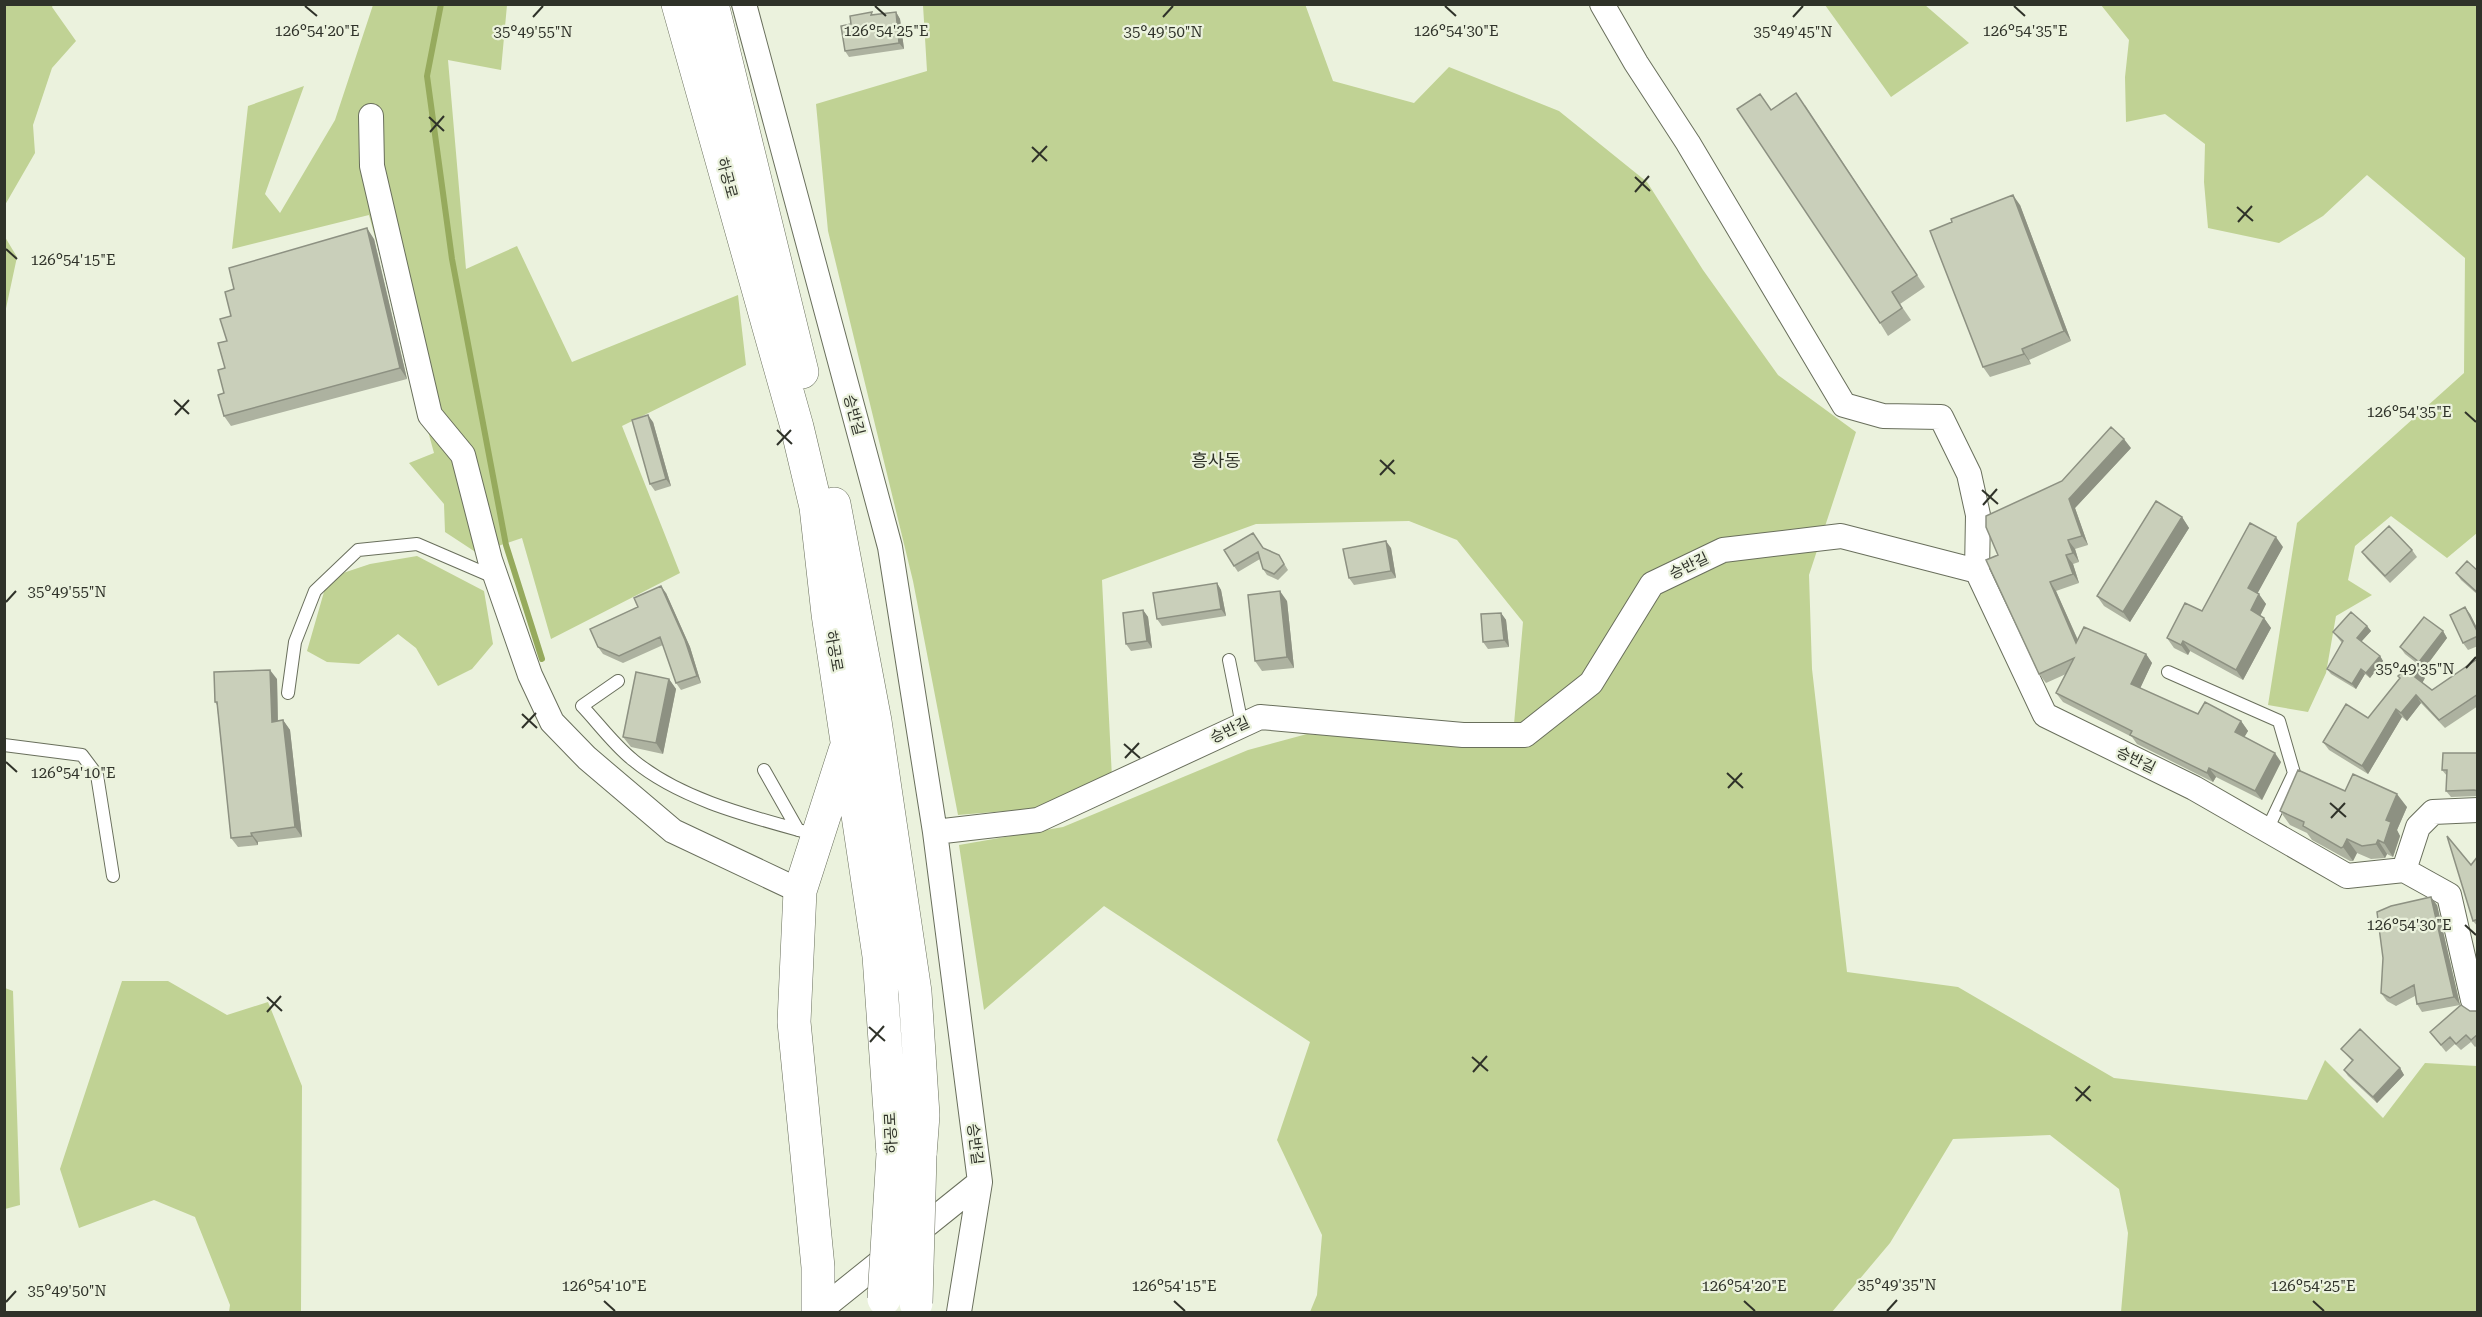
<svg xmlns="http://www.w3.org/2000/svg" width="2482" height="1317" viewBox="0 0 2482 1317" font-family="'Roboto Serif','Noto Sans KR',serif">
	<rect width="100%" height="100%" fill="#ebf2dd"/>
	<path fill="#c0d294" d="M5 4 53 5 52 7 76 41 52 68 33 125 35 153 5 205Z
		M1305 4 1333 81 1414 103 1449 67 1559 111 1647 182 1703 270 1778 375 1856 432 1809 575 1812 669 1847 972 1958 987 2114 1078 2307 1100 2325 1060 2383 1118 2425 1063 2477 1066V1312H2121L2128 1233 2119 1189 2050 1135 1953 1139 1890 1243 1832 1312H1310L1317 1295 1322 1235 1277 1140 1310 1042 1104 906 984 1010 959 845 1063 827 1248 750 1307 734 1506 748 1514 724 1523 622 1457 540 1409 521 1256 524 1102 580 1112 778 1043 808 958 815 913 581 828 231 816 104 927 71 923 5Z
		M373 5H507L501 70 448 60 466 269 517 246 572 362 738 295 746 365 622 426 680 573 551 639 522 538 477 553 445 532 444 504 409 463 434 453 369 215 232 249 248 106 304 86 265 194 280 213 335 120Z
		M1825 5H1925L1969 43 1891 97Z
		M2101 5H2477V533L2447 558 2391 516 2355 546 2348 580 2372 595 2336 616 2326 673 2308 712 2268 705 2297 523 2464 373 2465 258 2367 175 2323 216 2279 243 2208 228 2204 182 2205 144 2165 114 2126 122 2125 77 2129 40Z
		M5 237 17 257 5 313Z
		M417 556 484 591 493 644 472 669 438 686 416 648 398 634 359 664 327 662 307 651 328 578 370 564Z
		M122 981H168L227 1015 268 1002 302 1086 301 1312H229L230 1305 195 1217 154 1200 79 1228 60 1169Z
		M5 988 13 991 20 1205 5 1209Z"/>
	<g fill="none" stroke-linecap="round" stroke-linejoin="round">
		<path stroke="#96aa5d" stroke-width="6" d="M441 4 427 76 452 259 506 545 542 659"/>
		<g stroke="#696f5c" stroke-width="14">
			<path id="lane" d="M1229 660 1242 725
				M2168 672 2279 721 2294 773 2267 830
				M618 681 582 706C599 724 614 745 633 760 682 801 756 818 817 835
				M288 693 295 642 315 591 358 550 417 544 496 578
				M4 745 82 755 97 775 113 876
				M764 770 798 830"/>
		</g>
		<g stroke="#696f5c" stroke-width="26">
			<path id="street" d="M744 4 890 547 935 832 980 1182 959 1312
				M1602 4 1636 63 1688 143 1844 405 1883 416 1941 417 1969 474 1978 515 1977 571
				M371 116 372 166 430 415 463 455 490 560 530 675 552 722 587 758 673 831 800 891
				M935 832 1038 820 1260 717 1463 735H1525L1591 683 1652 584 1723 550 1841 536 1977 571 2045 715 2194 788 2347 876 2404 870 2418 827 2433 812 2478 810
				M2404 870 2449 895 2473 1000 2478 1004
				M818 1312 980 1182"/>
		</g>
		<g stroke="#696f5c" stroke-width="34">
			<path id="secondary" d="M678 4 797 427 816 507 828 614 879 956 893 1154
				M712 4 802 372
				M834 504 875 721 915 992 923 1115 920 1155
				M818 1312V1267L794 1022 800 891 845 751"/>
		</g>
		<use href="#lane" stroke="#fff" stroke-width="12"/>
		<use href="#street" stroke="#fff" stroke-width="24"/>
		<use href="#secondary" stroke="#fff" stroke-width="33"/>
		<g stroke="#696f5c" stroke-width="34" stroke-linecap="butt">
			<path id="secondary-bridge" d="M884 1299 893 1154
				M916 1303 920 1155"/>
		</g>
		<use href="#secondary-bridge" stroke="#fff" stroke-width="33"/>
	</g>
	<path fill="#adb2a0" d="M896 12 900 19 904 49 849 57 845 51 851 24 874 15Z
		M1805 105 1925 287 1900 304 1911 320 1888 336 1880 323 1771 109Z
		M2020 205 2071 341 2029 360 2031 364 1990 377 1983 367Z
		M374 239 407 379 231 426 224 416V393L227 341 234 289Z
		M653 422 671 486 655 491 650 484Z
		M2131 448 2075 508 2088 545 2075 549 2079 562 2073 564 2079 583 2056 591 2078 640 2146 654 2152 663 2140 688 2198 714 2241 721 2248 731 2244 737 2281 762 2262 800 2216 777 2213 782 2137 744 2132 737 2063 702 2056 693 2066 674 2046 683 2039 674 1998 555 2062 481Z
		M2182 517 2189 528 2130 622 2104 606 2097 596Z
		M2283 547 2257 593 2266 604 2260 616 2264 618 2271 628 2243 680 2190 651 2188 655 2174 648 2167 638Z
		M1263 548 1279 555 1288 570 1278 580 1267 575 1263 569 1260 559 1238 572 1234 566Z
		M1391 548 1396 578 1354 585 1349 578Z
		M2412 550 2417 557 2390 583 2367 559 2362 552Z
		M2478 571V595L2461 580 2456 573Z
		M1217 583 1221 590 1226 616 1162 626 1157 619Z
		M666 593 690 647 701 683 681 690 676 683 663 645 623 663 603 654 598 647 638 607Z
		M1287 601 1294 668 1262 671 1255 661Z
		M1143 610 1148 617 1152 648 1131 651 1126 644Z
		M1501 613 1506 620 1509 647 1488 649 1483 642Z
		M2470 614 2478 630V646L2468 650 2463 643Z
		M2367 626 2371 631 2361 642 2380 656 2383 661 2370 678 2365 674 2356 689 2331 674 2327 669 2342 643 2333 632Z
		M2443 631 2447 638 2424 669 2405 654 2400 647Z
		M2478 662V706L2445 728 2421 703 2407 721 2402 717 2368 774 2329 750 2323 742 2368 718 2425 678 2422 683 2432 690Z
		M277 679 278 721 283 720 290 730 302 837 258 842V845L238 847 231 838 217 705 215 702Z
		M669 679 676 689 663 754 631 747 623 737Z
		M2478 753V796L2451 797 2446 791 2447 776 2442 770Z
		M2345 791 2407 807 2397 830 2400 836 2393 857 2387 854 2385 858 2371 859 2357 853 2353 861H2350L2312 840 2307 833 2290 825 2280 811Z
		M2478 856V927L2473 921 2471 865Z
		M2437 905 2460 1005 2422 1012 2417 1004 2415 996 2396 1006 2387 1001 2381 993Z
		M2470 1011 2478 1013V1045L2475 1047 2471 1042 2461 1050 2455 1044 2446 1052 2430 1032Z
		M2341 1049 2400 1068 2404 1075 2377 1103 2348 1076 2344 1070 2352 1061Z"/>
	<path fill="#8d9182" d="M896 12 900 19 904 49 899 43Z
		M2013 195 2020 205 2071 341 2064 331Z
		M367 228 374 239 407 379 400 368Z
		M2022 349 2029 360 2031 364 2024 354Z
		M648 415 653 422 671 486 666 479Z
		M2124 439 2131 448 2075 508 2088 545 2082 536 2069 499Z
		M2182 517 2189 528 2130 622 2123 612Z
		M2276 537 2283 547 2255 598 2248 588Z
		M2068 540 2075 549 2079 562 2073 553Z
		M1386 541 1391 548 1396 578 1391 571Z
		M2066 555 2073 564 2079 583 2073 574Z
		M2050 582 2056 591 2083 652 2076 643Z
		M1217 583 1221 590 1226 616 1221 609Z
		M661 586 666 593 690 647 701 683 697 676Z
		M1280 591 1287 601 1294 668 1287 657Z
		M2259 594 2266 604 2258 620 2251 610Z
		M2465 607 2470 614 2478 630V633Z
		M1143 610 1148 617 1152 648 1147 641Z
		M1501 613 1506 620 1509 647 1504 640Z
		M2264 618 2271 628 2243 680 2236 670Z
		M2367 626 2371 631 2360 643 2357 638Z
		M2443 631 2447 638 2424 669 2419 662Z
		M2183 641 2190 651 2188 655 2181 645Z
		M2146 654 2152 663 2138 693 2131 684Z
		M2380 656 2383 661 2370 678 2366 673Z
		M2361 669 2365 674 2356 689 2352 684Z
		M270 670 277 679 278 731 272 722Z
		M2419 670 2425 678 2421 685 2415 677Z
		M669 679 676 689 663 754 656 743Z
		M2416 695 2421 703 2407 721 2401 713Z
		M2396 709 2402 717 2368 774 2362 766Z
		M283 720 290 730 302 837 295 827Z
		M2241 721 2248 731 2242 741 2235 732Z
		M2275 753 2281 762 2262 800 2255 791Z
		M2209 768 2216 777 2213 782 2207 773Z
		M2397 794 2407 807 2397 830 2400 836 2393 857 2384 843 2386 820Z
		M251 833 258 842V845L252 836Z
		M2347 839 2357 853 2353 861 2343 847Z
		M2378 840 2387 854 2385 858 2376 844Z
		M2431 897 2437 905 2460 1005 2454 997Z
		M2400 1068 2404 1075 2377 1103 2373 1097Z"/>
	<path fill="#c9cfba" stroke="#8d9182" stroke-width="1.5" d="M872 12 871 15 896 12 899 43 845 51 841 26 851 24 850 16Z
		M1796 93 1917 275 1892 292 1902 308 1880 323 1737 109 1760 94 1771 110Z
		M2013 195 2064 331 2022 349 2024 354 1983 367 1930 231 1952 222 1951 219Z
		M367 228 400 368 224 416 218 395 224 393 218 370 225 368 218 343 227 341 220 319 231 316 225 292 234 289 229 268Z
		M648 415 666 479 650 484 632 420Z
		M2111 427 2124 439 2069 499 2082 536 2068 540 2073 553 2066 555 2073 574 2050 582 2076 643 2084 627 2146 654 2131 684 2198 714 2205 702 2241 721 2235 732 2275 753 2255 791 2209 768 2207 773 2130 735 2132 731 2056 693 2074 658 2039 674 1986 560 1998 555 1986 527V516L2062 481Z
		M2156 501 2182 517 2123 612 2097 596Z
		M2250 523 2276 537 2248 588 2259 594 2251 610 2264 618 2236 670 2183 641 2181 645 2167 638 2185 603 2202 611Z
		M2389 526 2412 550 2385 576 2362 552Z
		M1253 533 1263 548 1279 555 1284 564 1274 574 1263 569 1258 552 1234 566 1224 550Z
		M1386 541 1391 571 1349 578 1343 549Z
		M2467 561 2478 571V593L2456 573Z
		M1217 583 1221 609 1157 619 1153 593Z
		M661 586 685 640 697 676 676 683 660 637 619 656 598 647 590 629 638 607 634 598Z
		M1280 591 1287 657 1255 661 1248 595Z
		M2465 607 2478 633V636L2463 643 2450 615Z
		M1143 610 1147 641 1126 644 1123 613Z
		M2351 612 2367 626 2357 638 2380 656 2366 673 2361 669 2352 684 2327 669 2343 641 2333 632Z
		M1501 613 1504 640 1483 642 1481 614Z
		M2424 617 2443 631 2419 662 2400 647Z
		M2476 660 2478 662V694L2439 720 2416 695 2401 713 2396 709 2362 766 2323 742 2346 704 2368 718 2400 678 2398 676 2412 664 2419 670 2415 677 2432 690Z
		M270 670 272 722 283 720 295 827 251 833 252 836 231 838 217 702H215L214 672Z
		M636 672 669 679 656 743 623 737Z
		M2443 753H2478V791L2474 790 2446 791 2447 770H2442Z
		M2298 770 2345 791 2353 774 2397 794 2386 820 2391 822 2384 843 2378 840 2376 844 2362 846 2347 839 2343 847 2341 848 2303 826 2304 822 2280 811Z
		M2447 836 2471 865 2478 856V919L2473 921Z
		M2431 897 2454 997 2417 1004 2414 985 2390 998 2381 993 2383 958 2377 912 2391 906Z
		M2461 1005 2470 1011H2476L2478 1013V1034L2471 1040 2466 1035 2456 1044 2450 1037 2441 1045 2430 1032Z
		M2360 1029 2400 1068 2373 1097 2344 1070 2353 1060 2341 1049Z"/>
	<path fill="none" stroke="#2f3229" stroke-width="2" d="M305 6 317 16M875 6 886 16M1445 6 1456 16M2014 6 2025 16M533 17 543 6M1163 17 1173 6M1793 17 1803 6M429 117 444 131M430 132 444 116M1032 147 1047 161M1032 162 1047 146M1635 177 1650 191M1635 192 1649 176M2237 207 2253 221M2238 222 2252 206M6 249 17 259M174 400 189 414M2465 412 2476 422M175 415 189 400M777 430 792 444M777 445 791 430M1380 460 1395 474M1380 475 1394 460M1982 490 1998 504M1983 505 1997 489M6 602 16 591M2466 668 2476 657M522 714 537 728M522 728 536 713M1124 744 1140 758M1125 758 1139 743M6 762 17 772M1727 773 1743 788M1728 788 1742 773M2330 803 2346 817M2331 818 2345 803M2465 925 2476 935M267 997 282 1011M267 1012 281 996M869 1027 885 1041M870 1042 884 1026M1472 1057 1488 1071M1473 1072 1487 1056M2075 1087 2091 1101M2076 1101 2090 1086M604 1301 615 1311M1174 1301 1185 1311M1744 1301 1755 1311M2313 1301 2324 1311M6 1302 16 1291M1887 1311 1897 1300"/>
	<g text-anchor="middle" stroke-width="4.5" stroke-linejoin="round" paint-order="stroke">
		<g font-size="15" fill="#2f3229" stroke="#ebf2dd">
			<text transform="translate(727 178) rotate(75)" y="5">하공로</text>
			<text transform="translate(854 415) rotate(75)" y="5">승반길</text>
			<text transform="translate(1689 566) rotate(-26)" y="5">승반길</text>
			<text transform="translate(834 651) rotate(80)" y="5">하공로</text>
			<text transform="translate(1230 730) rotate(-25)" y="5">승반길</text>
			<text transform="translate(2136 760) rotate(26)" y="5">승반길</text>
			<text transform="translate(891 1133) rotate(-93)" y="5">하공로</text>
			<text transform="translate(975 1144) rotate(83)" y="5">승반길</text>
		</g>
		<g font-size="18" fill="#2f3229" stroke="#ebf2dd">
			<text x="1216" y="467">흥사동</text>
		</g>
	</g>
	<g font-size="15" text-anchor="middle" fill="#2f3229" stroke="#ebf2dd" stroke-width="4.5" stroke-linejoin="round" paint-order="stroke">
		<text x="317" y="36">126°54'20"E</text>
		<text x="886" y="36">126°54'25"E</text>
		<text x="1456" y="36">126°54'30"E</text>
		<text x="2025" y="36">126°54'35"E</text>
		<text x="1793" y="37">35°49'45"N</text>
		<text x="533" y="37">35°49'55"N</text>
		<text x="1163" y="37">35°49'50"N</text>
		<text x="73" y="265">126°54'15"E</text>
		<text x="2409" y="417">126°54'35"E</text>
		<text x="67" y="597">35°49'55"N</text>
		<text x="2415" y="674">35°49'35"N</text>
		<text x="73" y="778">126°54'10"E</text>
		<text x="2409" y="930">126°54'30"E</text>
		<text x="1897" y="1290">35°49'35"N</text>
		<text x="604" y="1291">126°54'10"E</text>
		<text x="1174" y="1291">126°54'15"E</text>
		<text x="1744" y="1291">126°54'20"E</text>
		<text x="2313" y="1291">126°54'25"E</text>
		<text x="67" y="1296">35°49'50"N</text>
	</g>
	<rect width="2482" height="1317" fill="none" stroke="#2f3229" stroke-width="12"/>
</svg>
